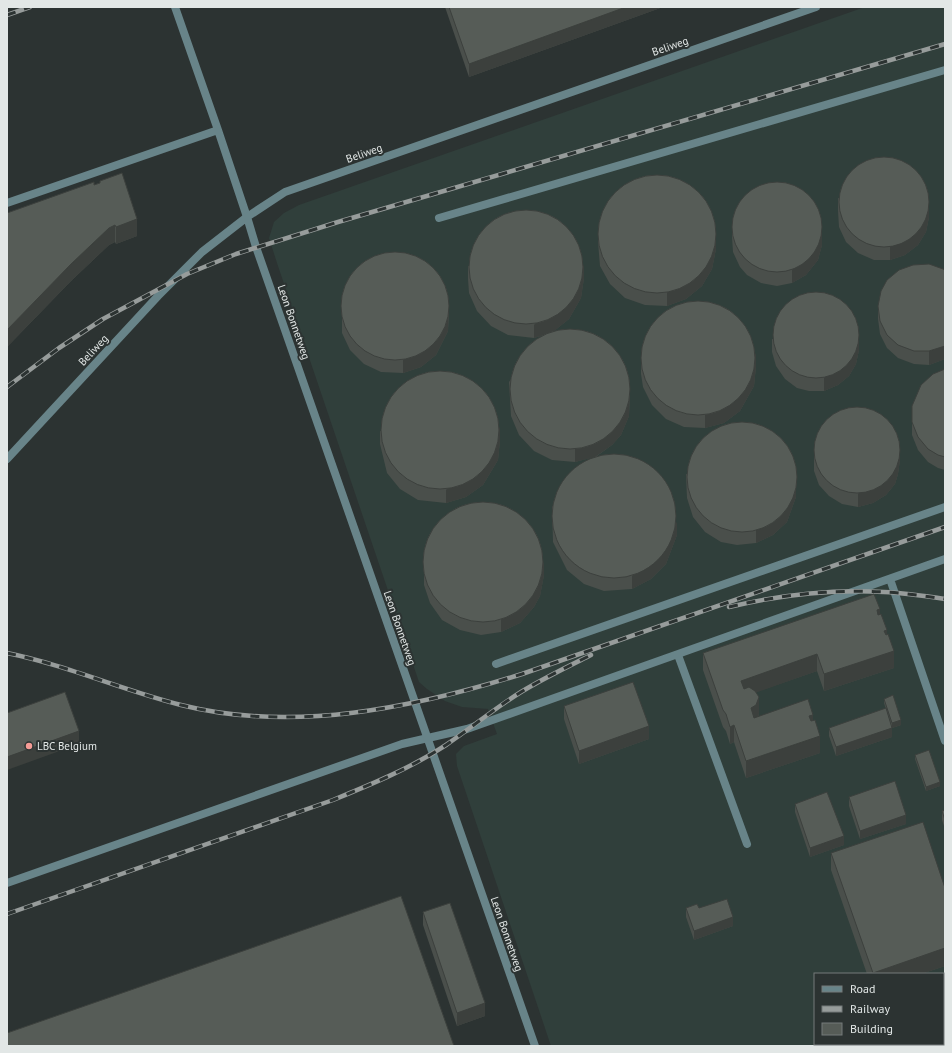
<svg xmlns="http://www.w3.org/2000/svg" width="952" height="1053" viewBox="0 0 952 1053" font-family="'PT Sans',sans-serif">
	<rect width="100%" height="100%" fill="#2c3332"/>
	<path fill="#303f3b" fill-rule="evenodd" d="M865 7H945V1046H551L457 766 456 754 464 746 497 734 488 709 462 707 445 701 427 689 419 682 277 263 269 238 274 222 284 213 299 205ZM815 974H943V1044H815Z"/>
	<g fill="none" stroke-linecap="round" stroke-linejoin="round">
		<path stroke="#688489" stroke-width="8" d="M175 7 218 130 247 217
			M7 203 218 130
			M439 218 945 70
			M890 579 945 741
			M678 655 747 844
			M496 664 945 507
			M7 883 402 744 467 729 945 559"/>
		<path stroke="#688489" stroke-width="8" d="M247 217 256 247 535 1046
			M7 459 158 296 202 252 247 217 285 192 816 7"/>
		<g stroke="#979c9b" stroke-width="4.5">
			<path id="rail" d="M7 15 30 7
				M7 387 59 348 103 319 187 274 236 254 338 222 945 44
				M729 607C779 595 832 589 884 592 904 593 925 596 945 599
				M7 653C66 665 122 690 181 705 293 733 414 708 522 674L945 527
				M7 914 333 800C372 784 411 768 446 745 471 728 495 708 521 692 544 678 567 667 591 655"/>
		</g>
		<use href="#rail" stroke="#2c3332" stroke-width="3" stroke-dasharray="9" stroke-linecap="butt"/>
	</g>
	<path fill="#4a4f4b" d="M445 7H663L469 77Z
		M100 181 137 236 116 244 115 242 109 245 71 281 7 347V213L100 183Z
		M838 198 929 217 926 232 918 245 905 255 890 260H874L858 253 846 242 839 227 838 211Z
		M732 224 822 245 818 260 806 275 792 283 777 286 761 283 747 275 740 267 733 252 732 237Z
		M598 229 716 249 712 269 702 286 686 299 667 306 645 305 625 298 610 284 600 266 598 242Z
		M468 266 584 278 581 298 569 319 554 331 630 395 629 416 621 435 612 445 597 456 677 535 666 564 651 579 632 589 604 591 584 584 567 570 553 542 552 507 594 457 575 462 552 460 534 451 519 435 511 416 509 382 544 335 534 338 508 335 491 326 477 311 469 293 468 279Z
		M945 270V359L929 365 914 364 898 358 887 348 880 334 878 319V306Z
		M342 296 449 313 448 331 436 355 421 367 403 373 381 372 364 364 350 350 342 333Z
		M772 339 859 350 856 364 849 376 838 385 824 391H809L797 388 785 379 776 366 772 352Z
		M641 361 756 366 754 386 740 411 724 423 705 428 684 427 666 419 652 405 643 387 641 374Z
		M945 369V470L938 468 928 462 918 450 912 435V406Z
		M380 431 500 440 498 460 483 485 466 497 446 503 418 500 400 489 387 473 380 444Z
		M814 443 900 460 898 474 895 484 886 495 873 503 858 507 842 504 829 496 819 485 814 471Z
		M686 474 796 497 787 522 773 535 756 543 737 545 721 542 705 532 693 517 687 498Z
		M424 551 544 575 540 596 534 607 520 623 501 632 481 635 460 630 442 620 430 603 424 585Z
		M880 615 887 635 894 668 824 691 817 671 756 692 759 714 758 717 813 721 820 753 746 778 734 742 730 744 726 731 723 727 703 670V653Z
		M884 699 901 725 892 728 884 703Z
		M564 706 649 739 579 764 564 719Z
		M829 728 892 737 836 756 829 736Z
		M915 755 940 786 926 791 915 759Z
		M849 797 906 824 860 839 849 806Z
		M795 804 844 845 810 857 795 812Z
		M945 810V829L942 820V811Z
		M831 853 945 888V966L921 974H867L831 870Z
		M686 908 733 926 694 940 686 917Z
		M423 912 485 1016 457 1026 423 925Z"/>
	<path fill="#3c403d" d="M626 7H663L469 77V64Z
		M929 204V217L926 232 918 245 905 255 890 260V247Z
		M137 219V236L116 244V227Z
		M115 225V242L109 245 71 281 7 347V330L71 264 109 228Z
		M822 232V245L818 260 806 275 792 283V270Z
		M716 235V249L712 269 702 286 686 299 667 306V293Z
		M584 265V278L581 298 569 319 553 332 534 338V325Z
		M449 299 448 331 436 355 421 367 403 373V360Z
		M859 337V350L856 364 849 376 838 385 824 391V378Z
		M945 346V359L929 365V351Z
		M756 353V366L754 386 740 411 724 423 705 428V415Z
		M630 382 629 416 621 435 612 445 595 457 575 462V449Z
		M500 427V440L498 460 483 485 466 497 446 503V490Z
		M900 446V460L898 474 895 484 886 495 873 503 858 507V494Z
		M796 484V497L787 522 773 535 756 543V530Z
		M677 522V535L666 564 651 579 632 589V576Z
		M544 562V575L540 596 534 607 520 623 501 632V619Z
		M880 609V626L877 610Z
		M887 630V647L884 631Z
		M894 651V668L824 691V674Z
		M817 654V671L741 698V681Z
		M759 697V714L756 722 751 725V708Z
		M813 715V732L809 716Z
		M901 720V725L892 728V723Z
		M734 725V742L730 744V727Z
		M649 726V739L579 764V751Z
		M892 728V737L836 756V747Z
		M79 731V744L7 770V757Z
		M820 736V753L746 778V761Z
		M940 782V786L926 791V787Z
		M906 815V824L860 839V831Z
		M844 836V845L810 857V848Z
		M733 917V926L694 940V931Z
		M945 948V966L921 974H873V973Z
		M485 1003V1016L457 1026V1013Z"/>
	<path fill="#565c57" stroke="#3c403d" d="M449 7H626L469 64Z
		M839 202a45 45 0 1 1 90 0a45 45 0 1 1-90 0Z
		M122 173 137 219 116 227 115 225 109 228 71 264 7 330V213L94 182V185L100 183V181Z
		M598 234a59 59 0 1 1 118 0a59 59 0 1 1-118 0Z
		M732 227a45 45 0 1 1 90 0a45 45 0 1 1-90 0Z
		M469 267a57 57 0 1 1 114 0a57 57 0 1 1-114 0Z
		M341 306a54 54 0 1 1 108 0a54 54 0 1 1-108 0Z
		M929 264 943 269 945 270V346L929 351H914L898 345 887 335 880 321 878 306 881 291 887 280 899 270 913 265Z
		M773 335a43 43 0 1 1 86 0a43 43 0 1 1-86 0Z
		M641 358a57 57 0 1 1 114 0a57 57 0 1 1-114 0Z
		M510 389a60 60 0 1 1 120 0a60 60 0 1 1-120 0Z
		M945 369V457L938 455 928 449 918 437 912 422V406L921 385 933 374Z
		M381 430a59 59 0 1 1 118 0a59 59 0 1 1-118 0Z
		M814 450a43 43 0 1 1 86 0a43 43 0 1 1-86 0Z
		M687 477a55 55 0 1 1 110 0a55 55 0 1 1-110 0Z
		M552 516a62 62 0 1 1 124 0a62 62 0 1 1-124 0Z
		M423 562a60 60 0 1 1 120 0a60 60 0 1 1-120 0Z
		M874 594 880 609 877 610 878 615 881 614 887 630 884 631 886 635 888 634 894 651 824 674 817 654 741 681 744 689 749 687 755 691 759 697 756 705 751 708 754 718 808 699 813 715 809 716 811 721 815 720 820 736 746 761 734 725 730 727 726 714 723 710 703 653Z
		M633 682 649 726 579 751 564 706Z
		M65 692 79 731 7 757V713Z
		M893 695 901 720 892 723 884 699Z
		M886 708 892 728 836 747 829 728Z
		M929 750 940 782 926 787 915 755Z
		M895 781 906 815 860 831 849 797Z
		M827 792 844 836 810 848 795 804Z
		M945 810V820L942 811Z
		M923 822 945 888V948L873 973 831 853Z
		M401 896 454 1046H7V1033Z
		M727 899 733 917 694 931 686 908 697 904 699 908Z
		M450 903 485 1003 457 1013 423 912Z"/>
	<circle fill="#f59c96" stroke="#2c3332" stroke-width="1.5" cx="29" cy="746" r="4"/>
	<g text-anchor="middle" stroke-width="4" stroke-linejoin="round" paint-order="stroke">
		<g font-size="11" fill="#e2e7e6" stroke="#2c3332">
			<text transform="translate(670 46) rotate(-19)" y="4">Beliweg</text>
			<text transform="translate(364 153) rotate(-19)" y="4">Beliweg</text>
			<text transform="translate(294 322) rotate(71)" y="4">Leon Bonnetweg</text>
			<text transform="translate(93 350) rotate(-47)" y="4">Beliweg</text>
			<text transform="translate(400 628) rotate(71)" y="4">Leon Bonnetweg</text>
			<text transform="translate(507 934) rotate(71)" y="4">Leon Bonnetweg</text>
		</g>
		<g font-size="11" fill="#e2e7e6" stroke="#2c3332" text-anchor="start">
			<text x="37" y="750">LBC Belgium</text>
		</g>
	</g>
	<rect width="952" height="1053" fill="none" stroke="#e2e7e6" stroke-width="16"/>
	<rect x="814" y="973" width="130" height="72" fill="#2c3332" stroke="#757b7a"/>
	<rect x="822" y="986" width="20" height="6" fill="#688489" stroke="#757b7a"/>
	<text x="850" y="993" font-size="12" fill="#e2e7e6">Road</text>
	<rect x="822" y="1006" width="20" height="6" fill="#979c9b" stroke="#757b7a"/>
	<text x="850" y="1013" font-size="12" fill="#e2e7e6">Railway</text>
	<rect x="822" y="1023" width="20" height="12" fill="#565c57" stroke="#757b7a"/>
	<text x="850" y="1033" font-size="12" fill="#e2e7e6">Building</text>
</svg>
